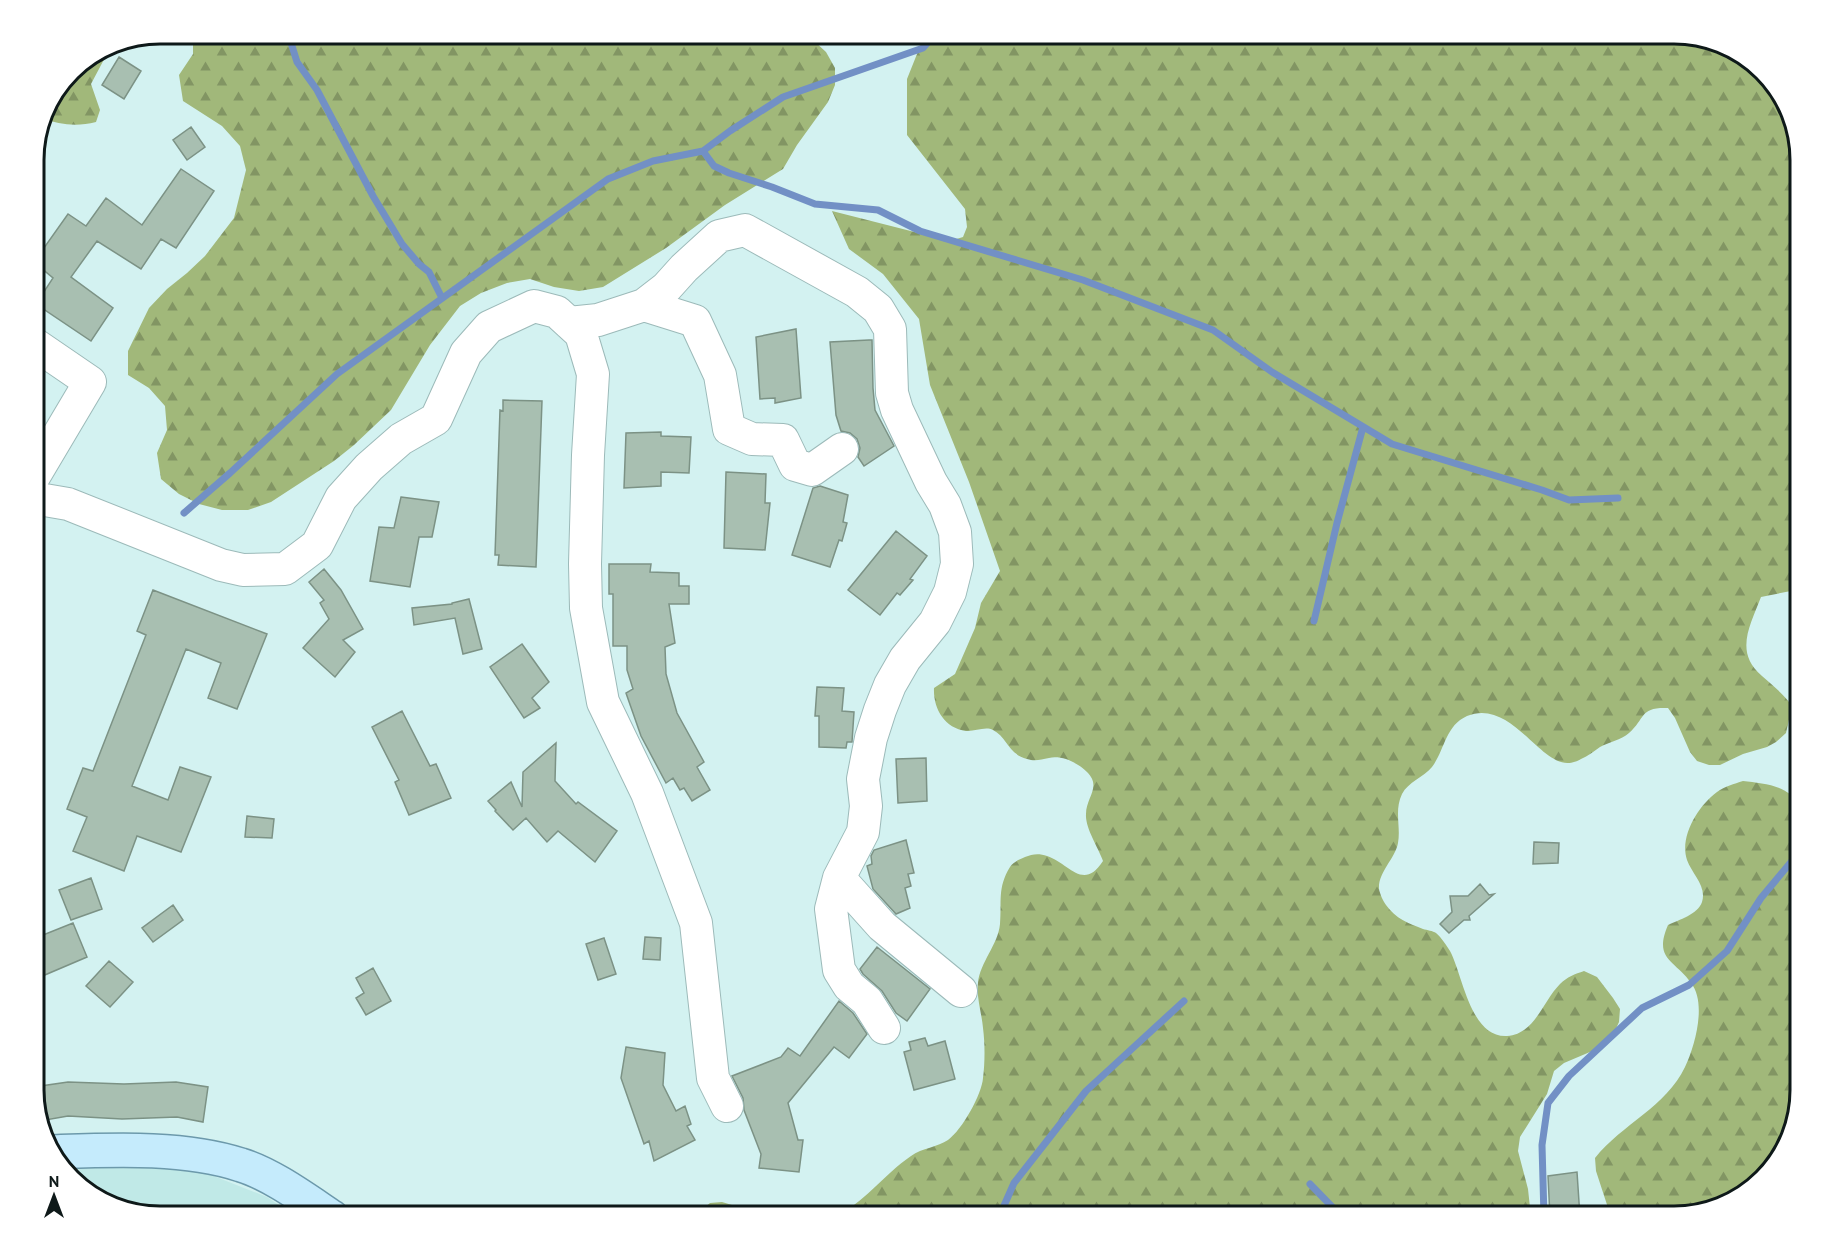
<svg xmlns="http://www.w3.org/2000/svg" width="1834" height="1250" viewBox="0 0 1834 1250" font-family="'PT Sans',sans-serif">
	<defs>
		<pattern id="forest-firs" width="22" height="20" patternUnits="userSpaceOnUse" patternTransform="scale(1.5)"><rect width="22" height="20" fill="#a1b87a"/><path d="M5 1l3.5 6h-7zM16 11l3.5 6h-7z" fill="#829563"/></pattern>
	</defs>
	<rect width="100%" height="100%" fill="#d3f2f1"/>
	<path fill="#c0e9e7" d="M118 1166 196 1169 267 1197 296 1217H160L89 1195 64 1169Z"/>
	<path fill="url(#forest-firs)" d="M193 33H800L813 40 826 52 835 68V85L828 102 797 145 783 169 725 205 666 248 603 287 579 291 554 287 530 279 507 283 481 293 460 306 430 345 391 410 354 445 334 461 271 502 248 510H222L199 504 179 494 161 479 157 453 167 430 165 406 149 388 128 375V351L149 308 167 289 187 273 205 256 234 218 246 170 240 146 222 126 183 101 179 75 193 54Z
		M927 33H1674L1745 55 1788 103 1801 159V589L1761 597C1750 626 1734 652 1762 676 1773 686 1784 694 1792 706L1786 733 1776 742 1767 747 1743 754 1720 765H1709L1697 761 1690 752 1675 718 1668 708C1639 707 1646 718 1629 733 1621 740 1609 742 1600 747 1594 751 1588 756 1581 759 1578 761 1572 763 1568 763 1539 764 1510 698 1467 716 1445 726 1445 750 1432 767 1424 777 1408 782 1402 794 1394 811 1401 826 1398 843 1395 859 1378 872 1379 889 1380 894 1383 901 1386 905 1396 919 1408 923 1423 929 1427 930 1433 931 1436 933 1441 937 1447 946 1450 951 1463 975 1470 1038 1507 1036 1535 1034 1543 1001 1560 984 1567 977 1575 974 1584 971L1597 977 1613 998 1620 1009 1619 1022 1614 1033 1607 1042 1597 1049 1564 1063 1554 1071 1547 1094 1520 1137 1518 1151 1528 1189 1531 1217H833C864 1204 883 1175 911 1156 922 1148 938 1147 948 1140 962 1130 982 1094 983 1078 985 1062 985 1044 983 1028 982 1015 976 995 978 983 980 962 998 945 1000 924 1002 902 997 888 1010 867 1013 862 1020 859 1025 857 1032 854 1039 853 1047 856 1069 863 1083 892 1103 861 1098 847 1085 828 1086 814 1086 797 1102 787 1087 772 1078 763 1062 755 1049 758 1041 759 1036 762 1027 759 1008 754 1007 737 993 730 985 726 974 732 966 731 944 728 933 708 934 688L955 674 975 628 981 603 1000 571 969 482 930 385 919 319 883 274 849 249 832 211 950 241 963 237 967 227 965 209 907 135V79L921 44Z
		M132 38 109 50 91 84 100 110 96 122C77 127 60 125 42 118L46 104 70 70 112 43Z
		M1743 781C1759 783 1778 784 1791 795 1795 800 1798 807 1801 813V1091L1779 1161 1737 1200 1675 1217H1611L1596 1171 1595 1158C1622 1124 1666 1107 1685 1067 1695 1046 1707 1003 1691 983 1675 960 1653 960 1668 925 1679 920 1698 914 1702 902 1707 886 1692 874 1687 860 1679 836 1699 805 1717 792 1725 786 1734 784 1743 781Z
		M722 1202 762 1214 794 1217H693L710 1203Z"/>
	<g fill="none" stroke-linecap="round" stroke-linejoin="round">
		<path stroke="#7290c5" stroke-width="7" d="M288 33 297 62 317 90 373 196 402 244 419 264 429 272 442 298
			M703 151 714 166 729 173 772 187 815 204 878 210 920 231 1083 280 1213 330 1272 372 1392 444 1542 490 1569 500 1618 498
			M184 513 230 473 337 374 608 179 653 161 703 151 730 131 783 97 923 48 936 33
			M1314 621 1337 523 1363 427
			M1310 1184 1342 1217
			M999 1217 1014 1183 1086 1091 1184 1001
			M1544 1217 1542 1145 1548 1103 1569 1076 1642 1008 1689 985 1727 951 1761 898 1801 850"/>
	</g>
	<path fill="#a8bfb1" stroke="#7c9285" stroke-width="1.5" d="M119 57 141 71 124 99 102 85Z
		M191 127 205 147 187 160 173 140Z
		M181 169 214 191 176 248 161 239 141 269 97 241 71 277 113 308 91 341 36 304 53 278 34 262 68 214 86 226 106 198 142 225Z
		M796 329 801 398 775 403V398L760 399 756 337Z
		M869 340H872L873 388 875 410 894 446 864 466 858 457 860 448 857 439 850 433 841 431 836 415 830 342Z
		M503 400 542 401 536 567 498 565 499 555H495L500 410 503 411Z
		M661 432V436L691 437 689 473 661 472V486L624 488 626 433Z
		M726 472 766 474 765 503H770L765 550 724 548Z
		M820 486 848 495 843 522 847 523 842 541 839 540 830 567 792 555 813 488Z
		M401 497 439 502 432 537H419L410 587 370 581 379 527 394 528Z
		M896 531 927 556 910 579 913 580 900 595 897 593 880 615 848 590Z
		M609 564H651L650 572 679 573V586H689V604H669L675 643 665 647 666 674 677 713 704 762 697 767 710 790 692 801 684 788 680 790 673 778 666 783 641 736 626 693 633 689 627 670V646H613V594H609Z
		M324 569 341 590 363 629 343 640 355 652 335 677 303 648 329 619 320 603 324 600 309 582Z
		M153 590 267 634 237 709 208 698 221 663 186 649 132 786 168 800 180 767 211 777 181 852 137 836 124 871 73 851 87 817 67 809 83 768 93 771 146 635 137 631Z
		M469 599 482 649 463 654 455 618 414 625 412 608 452 604V603Z
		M522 644 549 682 532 698 540 708 524 718 490 667Z
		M817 687 844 688 842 711 854 712 852 742H847L846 748 819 747V716H815Z
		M402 711 430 766 436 764 451 798 409 815 395 782 399 780 372 727Z
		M556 743 555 781 576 804 578 802 617 831 595 862 558 831 547 842 526 818 513 830 495 811 496 810 488 801 511 782 522 807 523 772Z
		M926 758 927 801 898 803 896 759Z
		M247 816 274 819 272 838 245 837Z
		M906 840 914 873 908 874 911 886 905 888 910 908 896 914 873 889 867 866 872 864 871 856 874 850Z
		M1534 842 1559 843 1558 863 1533 864Z
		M91 878 102 909 71 920 59 890Z
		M1480 884 1489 895 1494 894 1469 916 1470 920H1464L1449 933 1440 924 1452 912 1450 896H1468Z
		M173 905 183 920 153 942 142 928Z
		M73 923 87 957 33 980V939Z
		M645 937 661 938 660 960 643 959Z
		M604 938 616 974 598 980 586 944Z
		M877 947 930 989 907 1021 896 1013 882 991 863 974 860 969Z
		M109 961 133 982 110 1007 86 986Z
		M373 968 391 1001 366 1015 356 998 364 993 356 978Z
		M839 1001 853 1013 867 1034 849 1058 834 1047 788 1103 798 1140H803L799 1172 759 1168 761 1154 744 1110 743 1098 732 1076 781 1057 788 1048 800 1056Z
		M925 1038 928 1046 945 1041 955 1079 914 1090 904 1052 911 1050 909 1042Z
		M626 1047 665 1053 663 1085 676 1111 685 1106 691 1124 687 1126 695 1140 654 1161 649 1141 644 1144 621 1078Z
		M68 1082 124 1084 176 1082 208 1087 203 1122 177 1117 122 1119 68 1116 40 1121 34 1087Z
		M1577 1172 1580 1217H1550L1548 1176Z"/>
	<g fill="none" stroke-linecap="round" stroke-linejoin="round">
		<g stroke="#9cbab9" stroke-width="34">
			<path id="minor" d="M644 305 695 321 720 375 729 429 752 439 783 440 795 465 812 470 842 449
				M569 323 598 320 644 305 666 288 684 268 719 236 745 230 857 292 878 309 890 329 892 393 897 410 931 482 945 505 955 532 957 564 950 592 935 622 905 659 890 685 880 710 871 738 863 779 866 806 863 832 839 878 831 909 839 970 849 986 867 1001 884 1028
				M33 343 90 382 33 478
				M33 498 68 504 221 565 243 570 285 569 317 545 341 498 369 467 401 439 436 419 466 353 489 327 534 306 557 312 581 334 593 374 588 455 585 564 586 608 603 702 647 793 696 923 713 1078 727 1106
				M839 878 882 926 961 991"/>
		</g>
		<g stroke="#6c99ab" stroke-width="36">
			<path id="major" d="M49 1152C110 1150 183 1146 241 1165 271 1174 305 1199 332 1217"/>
		</g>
		<use href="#minor" stroke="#fff" stroke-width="32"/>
		<use href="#major" stroke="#c5ebfc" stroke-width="33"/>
	</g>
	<path d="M0 0H1834V1250H0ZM160 44H1674A116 116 0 0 1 1790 160V1090A116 116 0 0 1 1674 1206H160A116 116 0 0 1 44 1090V160A116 116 0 0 1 160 44Z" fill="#fff" fill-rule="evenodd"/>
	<path fill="none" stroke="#0e1919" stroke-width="3" d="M160 44H1674A116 116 0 0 1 1790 160V1090A116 116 0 0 1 1674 1206H160A116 116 0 0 1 44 1090V160A116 116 0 0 1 160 44Z"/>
	<g transform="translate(54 1196)" stroke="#ffffff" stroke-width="4.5" paint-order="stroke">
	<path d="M0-4.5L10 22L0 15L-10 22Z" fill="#0e1919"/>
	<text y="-9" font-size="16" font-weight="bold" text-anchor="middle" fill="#0e1919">N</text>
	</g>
</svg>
